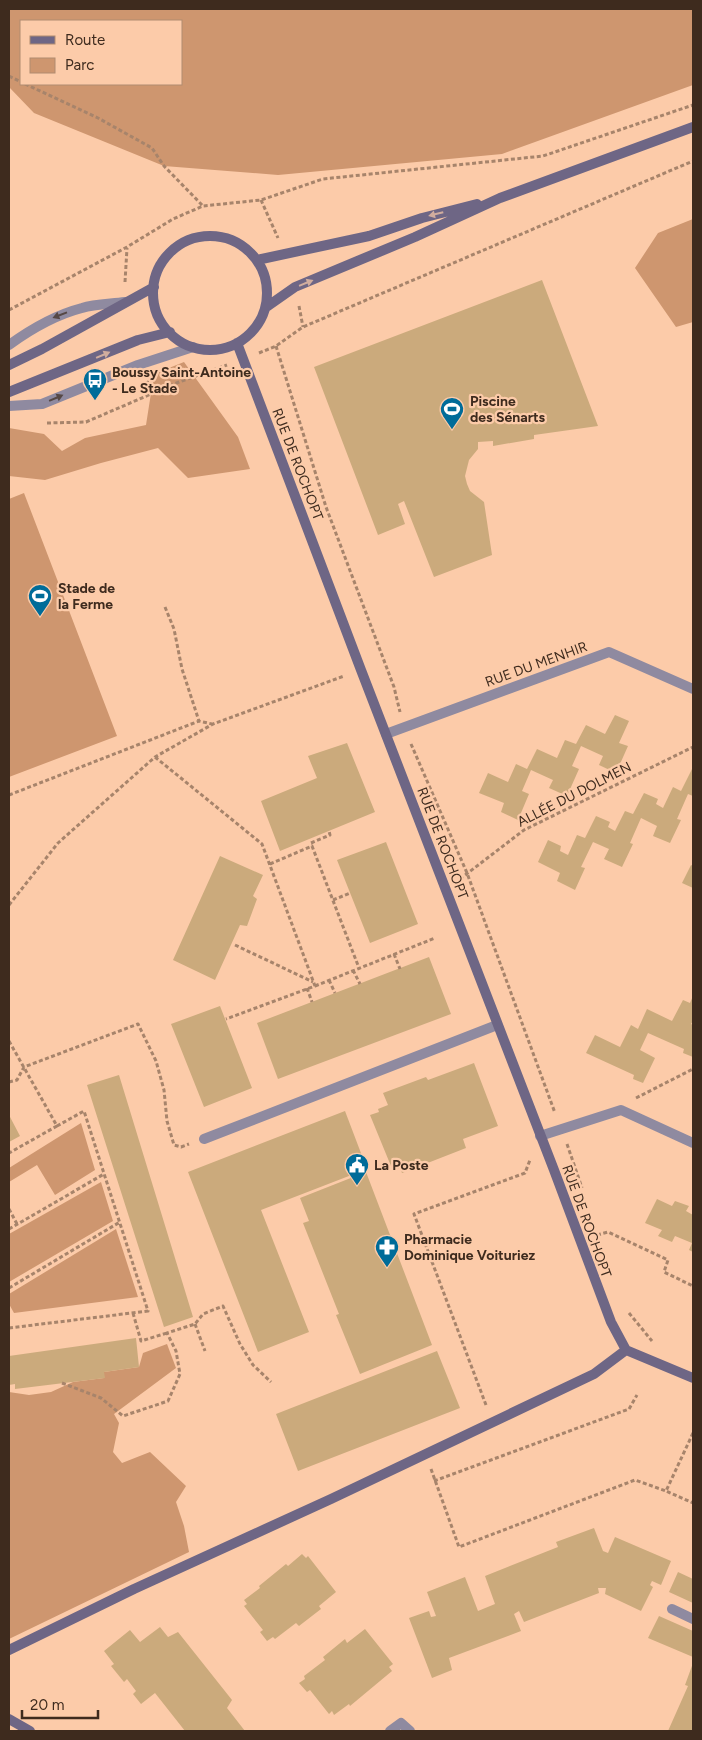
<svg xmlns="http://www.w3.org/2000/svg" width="702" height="1740" viewBox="0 0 702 1740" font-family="Figtree,sans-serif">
	<rect width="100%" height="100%" fill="#fccba9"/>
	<path fill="#ce966f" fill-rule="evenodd" d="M9 9H693V85L502 154 278 175 164 166 34 113 9 87ZM181 21V84H21V21Z
		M693 219V322L676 327 635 268 658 233Z
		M184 362 238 437 250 469 188 478 158 448 101 463 45 480 9 476V428L44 434 62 451 85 438 146 425 154 374Z
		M24 493 117 736 9 777V499Z
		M81 1123 95 1170 55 1195 37 1165 9 1182V1168Z
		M101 1182 113 1221 9 1282V1234Z
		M116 1229 138 1297 14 1313 9 1304V1294Z
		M167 1344 176 1368 114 1414 119 1423 113 1452 122 1463 150 1452 186 1486 176 1502 184 1526 189 1552 9 1639V1392L29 1395 51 1392 73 1382 104 1378V1372L139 1367 143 1353Z"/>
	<path fill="#cbaa7c" d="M542 280 598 426 534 435V439L493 446V441L478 442V449L469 460 465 476 467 484 470 491 484 502 492 555 434 577 404 501 398 504 405 524 378 535 314 367Z
		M615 715 629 721 619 743 628 746 616 773 599 765 603 756 581 746 572 766 579 769 567 796 549 788 553 780 531 770 522 791 529 794 518 820 501 812 504 803 479 793 488 773 508 782 516 764 527 769 537 749 557 758 565 740 576 744 586 725 605 734Z
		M347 743 375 812 280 851 261 801 317 778 308 756Z
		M693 767V796L688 794 677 819 681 820 670 843 653 836 657 826 641 818 630 843 633 844 622 867 604 859 609 849 593 842 581 867 585 868 575 890 557 881 560 873 538 862 548 840 561 846 560 851 568 855 577 835 585 838 596 816 610 822 608 827 615 831 625 811 633 814 644 793 658 799 656 804 663 808 673 787 681 791Z
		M386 842 418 924 370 943 337 860Z
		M220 856 263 875 253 896 257 899 247 926 240 925 215 980 173 960Z
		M691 865 693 866V888L682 883Z
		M429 957 451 1014 278 1079 257 1023Z
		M693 996V1021L691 1024 693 1025V1057L683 1053 684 1049 648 1033 640 1050 655 1058 643 1083 633 1079 634 1075 586 1053 595 1035 620 1047 631 1025 638 1029 647 1009 672 1021 683 1000 690 1003Z
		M220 1006 252 1088 204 1107 171 1024Z
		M474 1063 498 1126 463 1139 466 1148 402 1173 400 1168 393 1171 370 1115 379 1112 378 1109 388 1105 383 1093 426 1077 428 1080Z
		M119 1075 193 1317 164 1327 87 1085Z
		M345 1111 367 1169 261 1210 309 1332 258 1352 188 1172Z
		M9 1115 20 1136 9 1142Z
		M366 1172 432 1345 360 1374 336 1315 339 1314 303 1223 309 1221 300 1198Z
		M657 1199 672 1206 675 1201 689 1206 686 1211 693 1215V1252L689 1250 692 1243 675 1236 672 1242 658 1236 662 1230 645 1223Z
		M136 1338 139 1367 104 1372 105 1378 15 1389V1384L9 1385V1356Z
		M437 1351 460 1408 298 1471 276 1414Z
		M594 1528 603 1551 608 1553 615 1537 671 1561 661 1585 652 1581 650 1585 653 1587 641 1611 605 1594 606 1588H598L599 1593 524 1622 519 1611 514 1614 521 1631 449 1658 452 1670 432 1678 409 1618 429 1611 431 1617 436 1616 427 1592 465 1577 478 1611 495 1604 485 1576 558 1547 556 1542Z
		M302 1554 306 1558 308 1556 336 1592 319 1606 321 1609 299 1626 296 1623 275 1639 273 1637 267 1641 260 1632 263 1630 244 1606 247 1604 244 1600 260 1588 259 1586 286 1564 288 1566Z
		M678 1572 693 1579V1603L669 1592Z
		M659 1616 693 1631V1657L648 1638Z
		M160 1627 168 1637 178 1632 232 1700 227 1708 245 1731H185L155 1693 141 1704 133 1694 136 1691 127 1679 124 1682 111 1666 114 1664 104 1651 130 1630 140 1642Z
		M365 1629 393 1664 389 1667 392 1671 350 1706 349 1704 334 1715 332 1711 329 1714 310 1690 307 1692 299 1683 305 1679 304 1676 325 1660 323 1657 345 1639 347 1643Z
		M693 1663V1731H668L688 1686 685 1685Z"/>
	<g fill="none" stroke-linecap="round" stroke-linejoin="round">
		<path stroke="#a7846b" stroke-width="3" stroke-dasharray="4 2.5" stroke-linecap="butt" d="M9 76 21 82
			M25 84 98 118 152 148 164 166 203 206
			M261 200 278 238
			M125 282 127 248
			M299 306 303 327
			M9 310 127 247 173 219 203 206 261 200 323 179 543 156 693 105
			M276 346 326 507 394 687 400 712
			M259 353 276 346 303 327 693 161
			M147 381 154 393
			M47 423 86 422 179 382 227 365
			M165 607 174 629 182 669 199 721
			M411 744 467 873 555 1113
			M155 757 262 844 315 986 226 1019
			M9 795 199 721 212 724
			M311 843 330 835 329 831
			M270 864 312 846 359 968
			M460 879 524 830 693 747
			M333 900 350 893
			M9 905 58 843 155 757 213 724 344 676
			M235 945 313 982
			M394 954 400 969
			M353 970 360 984
			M329 980 335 993
			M315 986 435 938
			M307 988 312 1002
			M9 1041 57 1126 9 1153
			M9 1082 17 1080 24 1067 138 1024 156 1061 164 1090 167 1121 174 1145 181 1147 189 1144
			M636 1098 693 1069
			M567 1144 582 1188
			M9 1209 17 1224
			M9 1229 104 1174
			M597 1235 608 1232 668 1260 664 1272 693 1286
			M9 1288 120 1222
			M133 1313 141 1341 167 1333
			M629 1313 652 1341
			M195 1324 205 1351
			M9 1328 148 1311 84 1111 57 1126
			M62 1383 101 1398 123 1416 168 1401 180 1374 176 1351 167 1333 195 1324 203 1314 223 1306 240 1344 253 1365 271 1382
			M486 1405 414 1214 525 1173 530 1160
			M693 1433 666 1491 693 1503
			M431 1469 459 1547 635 1480 666 1491
			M434 1481 629 1409 637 1395"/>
		<path stroke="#8f8aa0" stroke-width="10" d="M9 345C31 329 55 315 82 308 95 304 111 304 125 302
			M9 406 42 404 138 365 193 347
			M390 1731 401 1723 410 1731"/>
		<path stroke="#8f8aa0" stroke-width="10" d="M386 734 609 652 693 689
			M540 1136 621 1110 693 1143
			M204 1139 497 1025
			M672 1609 693 1619"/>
		<path stroke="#6e6685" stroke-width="10" d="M153 293a57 57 0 1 1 114 0a57 57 0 1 1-114 0Z
			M257 260 369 236 422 218 477 204
			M265 308 295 287 415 237 500 198 693 127
			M237 343 361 670 554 1170 611 1322 626 1350
			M9 365 42 349 154 287
			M9 392 138 340 170 332
			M626 1350 693 1378
			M9 1650 134 1589 331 1499 594 1374 626 1350
			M9 1719 30 1731"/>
	</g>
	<defs><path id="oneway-solid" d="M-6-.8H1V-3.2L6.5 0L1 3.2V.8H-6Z" transform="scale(1.25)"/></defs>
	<g fill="#d1ad9e">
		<use href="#oneway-solid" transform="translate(436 214) rotate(166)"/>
		<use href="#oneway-solid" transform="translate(306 283) rotate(-22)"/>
		<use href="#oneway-solid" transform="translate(103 355) rotate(-23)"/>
	</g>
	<g fill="#564845">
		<use href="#oneway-solid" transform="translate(60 315) rotate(159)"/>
		<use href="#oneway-solid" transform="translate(56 398) rotate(-23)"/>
	</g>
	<defs>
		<g id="bus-pin" transform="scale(1.25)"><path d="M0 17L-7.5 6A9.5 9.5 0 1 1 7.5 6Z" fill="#006c99" stroke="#fccba9"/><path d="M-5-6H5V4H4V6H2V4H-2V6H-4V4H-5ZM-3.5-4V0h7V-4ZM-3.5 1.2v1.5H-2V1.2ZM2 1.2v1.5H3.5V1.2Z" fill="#fff"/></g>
		<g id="stadium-pin" transform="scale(1.25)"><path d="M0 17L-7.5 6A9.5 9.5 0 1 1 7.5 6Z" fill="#006c99" stroke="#fccba9"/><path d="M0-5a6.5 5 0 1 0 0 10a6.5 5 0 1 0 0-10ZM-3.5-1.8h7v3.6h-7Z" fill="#fff"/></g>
		<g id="civic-pin" transform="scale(1.25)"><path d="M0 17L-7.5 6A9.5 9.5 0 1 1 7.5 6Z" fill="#006c99" stroke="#fccba9"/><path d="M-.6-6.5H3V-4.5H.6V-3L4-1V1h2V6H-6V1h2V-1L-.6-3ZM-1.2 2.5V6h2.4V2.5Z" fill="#fff"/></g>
		<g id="pharmacy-pin" transform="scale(1.25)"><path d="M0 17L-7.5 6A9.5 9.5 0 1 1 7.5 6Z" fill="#006c99" stroke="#fccba9"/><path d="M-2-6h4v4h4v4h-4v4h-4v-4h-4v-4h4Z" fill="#fff"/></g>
	</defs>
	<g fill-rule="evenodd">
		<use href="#bus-pin" x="95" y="380"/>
		<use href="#stadium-pin" x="452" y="409"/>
		<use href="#stadium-pin" x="40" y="596"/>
		<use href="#civic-pin" x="357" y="1165"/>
		<use href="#pharmacy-pin" x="387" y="1247"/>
	</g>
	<g text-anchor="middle" stroke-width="4.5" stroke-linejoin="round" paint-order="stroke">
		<g font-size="14" font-weight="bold" fill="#3e2b1e" stroke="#fccba9" text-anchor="start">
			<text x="112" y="377">Boussy Saint-Antoine<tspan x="112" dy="16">- Le Stade</tspan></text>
			<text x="470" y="406">Piscine<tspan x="470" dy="16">des Sénarts</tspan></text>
			<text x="58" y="593">Stade de<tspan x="58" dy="16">la Ferme</tspan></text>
			<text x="374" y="1170">La Poste</text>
			<text x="404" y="1244">Pharmacie<tspan x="404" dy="16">Dominique Voituriez</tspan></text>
		</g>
		<g font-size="14" fill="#3e2b1e" stroke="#fccba9">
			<text transform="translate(298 464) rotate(69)" y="5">RUE DE ROCHOPT</text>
			<text transform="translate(536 664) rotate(-20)" y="5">RUE DU MENHIR</text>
			<text transform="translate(574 794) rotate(-27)" y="5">ALLÉE DU DOLMEN</text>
			<text transform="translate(443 843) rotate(69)" y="5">RUE DE ROCHOPT</text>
			<text transform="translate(587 1221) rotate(70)" y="5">RUE DE ROCHOPT</text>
		</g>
	</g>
	<rect width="702" height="1740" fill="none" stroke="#3e2b1e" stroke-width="20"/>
	<rect x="20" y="20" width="162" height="65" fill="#fccba9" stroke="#b08b71"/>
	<rect x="30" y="36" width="25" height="8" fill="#6e6685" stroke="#b08b71"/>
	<text x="65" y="45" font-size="15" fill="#3e2b1e">Route</text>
	<rect x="30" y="58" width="25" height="15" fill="#ce966f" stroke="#b08b71"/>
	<text x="65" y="70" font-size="15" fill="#3e2b1e">Parc</text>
	<path d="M22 1710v8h76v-8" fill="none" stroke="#3e2b1e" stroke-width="2.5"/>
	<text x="30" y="1710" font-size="15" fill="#3e2b1e" stroke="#fccba9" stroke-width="4" paint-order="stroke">20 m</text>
</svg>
